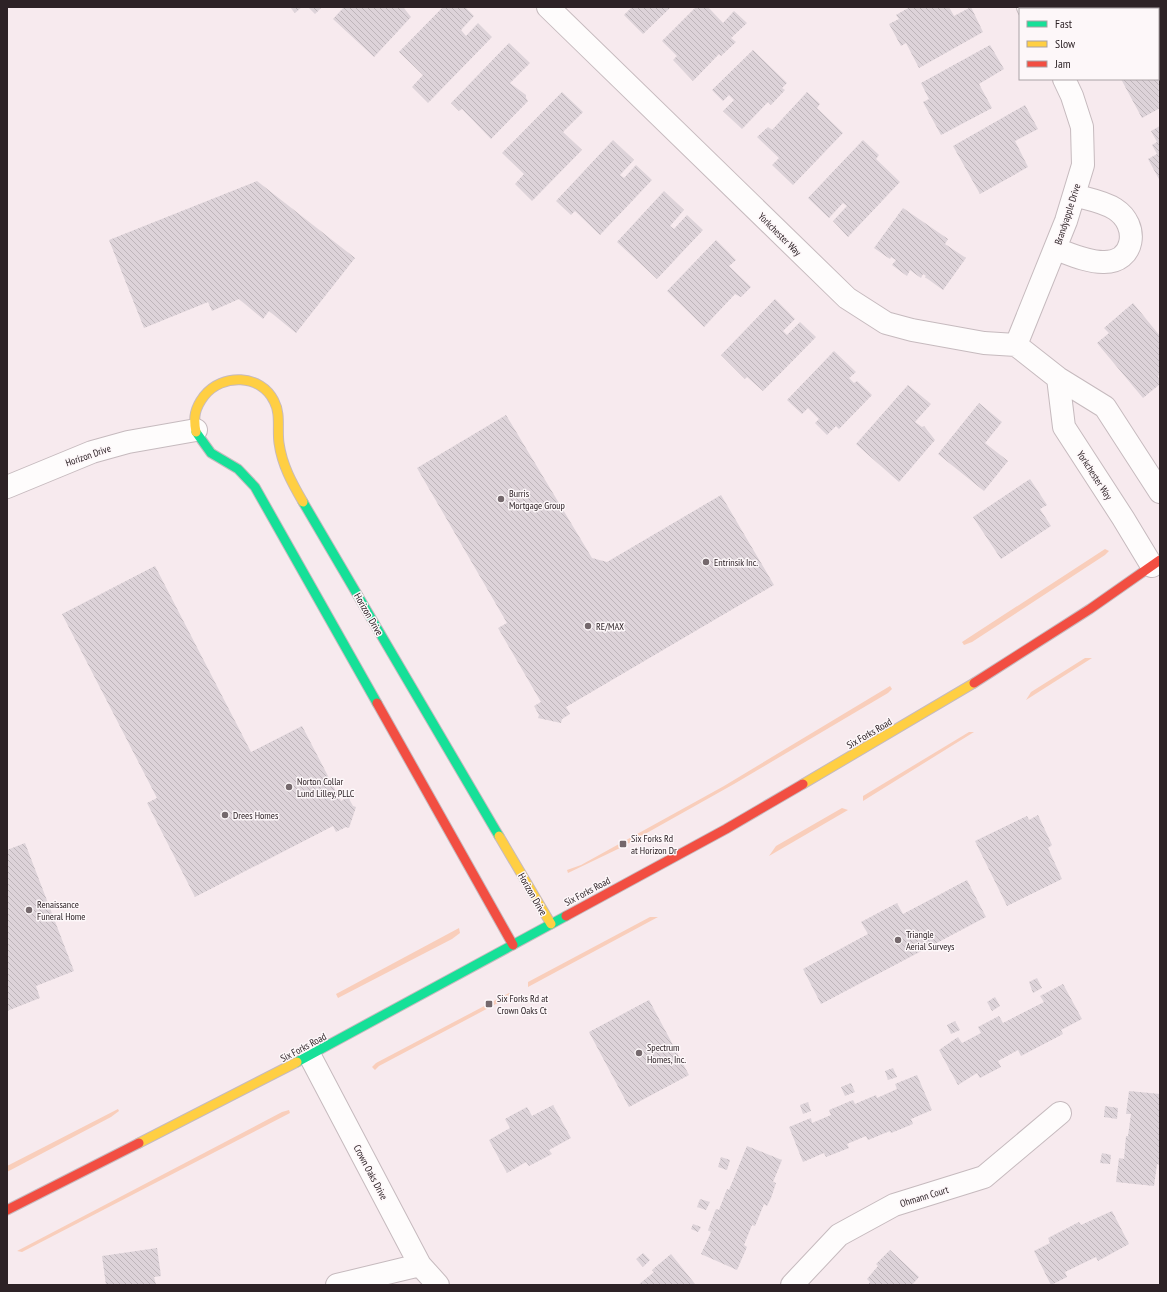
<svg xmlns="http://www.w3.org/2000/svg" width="1167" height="1292" viewBox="0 0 1167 1292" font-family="'PT Sans Narrow',sans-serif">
	<defs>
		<pattern id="building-back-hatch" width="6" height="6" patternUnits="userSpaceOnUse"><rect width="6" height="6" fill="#ddd3d9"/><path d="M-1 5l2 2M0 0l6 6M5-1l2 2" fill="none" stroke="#beb5ba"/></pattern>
	</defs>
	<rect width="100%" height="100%" fill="#f7eaee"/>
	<path fill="#f9cebb" d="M1105 549 1109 551 1105 555 972 642 964 645 962 642Z
		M1085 658H1092L1026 700 1031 692Z
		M890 686 892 689 888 693 734 784 620 848 568 873 567 870 581 865 724 786Z
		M969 732H974L863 801V796Z
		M842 808 848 810 769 856 776 846Z
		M650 917H658L528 987V982Z
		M459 928 460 933 452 939 338 998 336 994Z
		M509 993 513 995 379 1066 375 1070 372 1067 376 1063Z
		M118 1109 119 1111 111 1117 7 1172V1166Z
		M289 1110 290 1113 22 1252 17 1251 282 1112Z"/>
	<path fill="url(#building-back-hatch)" d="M290 7H302L295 13Z
		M308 7H322L315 14Z
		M344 7H403L411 17 374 57 333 19Z
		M443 7H465L474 16 461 30 466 36 478 23 492 37 428 103 412 87 423 75 399 52Z
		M632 7H671L643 34 624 15Z
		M696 7H708L723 23 734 11 747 23 731 38 736 42 721 56 719 54 693 81 673 60 677 56 662 41Z
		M910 7H949L954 16 971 7 983 32 919 68 906 43 901 46 889 24 899 19 896 15Z
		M1102 7H1160V30L1158 31V9H1103Z
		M509 43 530 63 510 83 526 95V98L528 101 491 139 462 109 459 111 451 103Z
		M990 45 1004 69 979 84 992 108 941 135 923 102 929 99 921 83Z
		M1160 48V108L1142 118 1121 79H1158V49Z
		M753 50 787 83 782 88 785 90 771 105 768 102 742 129 723 111 734 100 729 95 723 101 712 90Z
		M562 92 583 112 563 132 582 150 532 201 515 184 524 174 502 153Z
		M807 92 820 104 817 108 843 133 793 185 772 165 779 158 757 137 768 127 772 130Z
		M1025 105 1038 129 1015 141 1028 167 980 194 953 146Z
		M1160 126V181L1148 159 1157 154 1152 145 1157 142 1151 131Z
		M613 140 634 160 620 175 624 178 636 165 652 180 600 235 575 211 571 215 556 201Z
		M863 140 879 155 876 159 900 182 848 237 833 221 847 206 843 203 829 218 808 198Z
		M257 181 355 258 296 333 269 311 263 319 239 299 212 311 208 302 144 328 109 240Z
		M664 191 684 210 670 226 674 229 687 215 703 230 657 279 617 242Z
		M903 208 948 239 945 244 966 258 943 290 925 277 926 276 923 274 921 278 910 270 907 276 892 265 896 260 891 257 890 259 874 248Z
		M716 240 736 260 729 266 751 287 741 297 735 294 704 327 667 291Z
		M775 299 795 319 783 331 787 335 800 322 816 337 763 391 747 377 745 379 721 355Z
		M1133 303 1160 336V374L1158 376 1160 384 1143 398 1097 343 1109 333 1104 328Z
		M834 351 856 372 849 378 854 383 857 381 872 395 839 429 836 426 827 435 815 423 819 419 808 408 802 414 787 400Z
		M908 385 931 404 915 422 922 427 924 426 935 440 899 482 856 444Z
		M979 403 1002 422 985 443 1008 461 984 491 938 454Z
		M506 415 592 558 607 562 721 495 774 585 566 707 570 714 562 719 561 723 538 718 539 715 534 706 541 702 498 628 507 623 417 468Z
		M1030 479 1047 505 1040 509 1051 526 1001 559 973 517Z
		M155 566 251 752 302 726 341 801 348 797 353 806 356 807 349 828 346 827 336 832 333 826 195 897 147 803 157 798 62 614Z
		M1038 815 1052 845 1048 848 1062 879 1007 906 975 841 1027 816 1029 820Z
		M25 843 74 971 36 986 40 998 7 1011V850Z
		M967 880 986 917 821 1004 803 969 868 934 861 922 897 903 903 914Z
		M1037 978 1042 988 1033 993 1029 982Z
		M1063 984 1082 1019 1061 1030 1063 1034 1021 1056 1018 1050 998 1061 1001 1067 980 1078 977 1073 958 1085 939 1050 958 1037 962 1043 981 1033 978 1027 999 1016 1003 1023 1044 1002 1040 996Z
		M995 997 1000 1006 992 1011 987 1002Z
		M649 1000 689 1075 629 1107 589 1032Z
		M955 1021 960 1030 951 1034 947 1025Z
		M893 1068 897 1077 888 1080 885 1071Z
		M917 1075 932 1110 911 1119 913 1124 891 1133 890 1131 868 1140 866 1136 847 1144 849 1148 826 1157 824 1153 803 1162 789 1127 811 1118 812 1123 831 1115 829 1110 853 1100 855 1104 876 1095 877 1098 897 1089 895 1084Z
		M851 1083 855 1092 845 1096 841 1087Z
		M1129 1091 1160 1094V1165L1157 1164 1154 1186 1116 1182 1119 1158 1124 1159 1126 1136H1128L1131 1114H1126Z
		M808 1102 811 1111 803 1114 800 1105Z
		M553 1105 571 1138 549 1150 552 1154 529 1166 526 1162 507 1173 489 1140 510 1128 505 1119 527 1107 532 1116Z
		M1105 1106 1118 1108 1117 1119 1104 1117Z
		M747 1146 782 1160 773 1182 776 1183 771 1198 767 1206 764 1204 755 1226 752 1225 744 1245 747 1247 737 1270 701 1254 711 1232 708 1230 716 1209 719 1210 727 1189 729 1190Z
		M1102 1153 1111 1155 1110 1164 1100 1163Z
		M721 1157 730 1160 727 1170 718 1167Z
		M700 1199 710 1202 706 1210 697 1207Z
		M1112 1211 1129 1244 1098 1261 1096 1257 1065 1272 1067 1277 1051 1285 1034 1251 1050 1243 1048 1238 1079 1222 1081 1225Z
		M693 1224 701 1227 698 1232 691 1229Z
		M157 1248 161 1276 154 1277 156 1285H106L102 1256Z
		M890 1250 919 1277 912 1285H868L870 1282 867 1279 878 1266 876 1264Z
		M643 1253 650 1260 643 1267 636 1259Z
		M671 1254 695 1284 638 1285 654 1272 652 1270Z"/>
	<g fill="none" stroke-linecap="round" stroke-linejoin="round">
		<g stroke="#c6babe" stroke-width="24">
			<path id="street" d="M548 7 847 298 886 323 912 330 984 343 1016 345 1058 378 1105 407 1160 492
				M1028 7 1029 9
				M1056 249C1070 254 1087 262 1103 262 1135 263 1140 225 1115 209 1103 201 1087 199 1074 195
				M1016 345 1066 221 1083 165 1082 127 1072 96 1064 79
				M1058 378 1064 427 1123 518 1152 566
				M7 487 92 452 128 442 196 430
				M310 1056 420 1265 438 1285
				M337 1285 420 1265
				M792 1285 839 1235 894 1205 984 1177 1060 1113"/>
		</g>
		<g stroke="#c6babe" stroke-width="11">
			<path id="fast" d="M196 432 211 453 238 469 255 487 377 703
				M303 502 499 836
				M297 1062 566 916"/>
		</g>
		<g stroke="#c6babe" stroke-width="11">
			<path id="slow" d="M196 432C193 417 195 408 204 396 222 373 261 374 274 401 281 414 277 429 279 443 282 465 292 483 303 502
				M803 784 974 683
				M499 836 551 924
				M139 1143 297 1062"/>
		</g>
		<g stroke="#c6babe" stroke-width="11">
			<path id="jam" d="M974 683 1090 609 1160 560
				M377 703 513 945
				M566 916 726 829 803 784
				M7 1210 139 1143"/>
		</g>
		<use href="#street" stroke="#fefcfc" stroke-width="22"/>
		<use href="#fast" stroke="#16e098" stroke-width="9"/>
		<use href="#slow" stroke="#ffcf43" stroke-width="9"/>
		<use href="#jam" stroke="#f24e42" stroke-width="9"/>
	</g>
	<g fill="#74686c" stroke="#fdf7f9" stroke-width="1.5">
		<circle cx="501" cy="499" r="4"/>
		<circle cx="706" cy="562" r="4"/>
		<circle cx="588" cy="626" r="4"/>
		<circle cx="289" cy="787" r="4"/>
		<circle cx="225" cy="815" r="4"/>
		<rect x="619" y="840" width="8" height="8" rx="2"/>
		<circle cx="29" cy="910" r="4"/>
		<circle cx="898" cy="940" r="4"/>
		<rect x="485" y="1000" width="8" height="8" rx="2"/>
		<circle cx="639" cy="1053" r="4"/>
	</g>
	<g text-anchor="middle" stroke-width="3" stroke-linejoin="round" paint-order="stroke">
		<g font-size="10" fill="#2d2226" stroke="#fdf7f9">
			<text transform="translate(1067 214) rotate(-72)" y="4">Brandyapple Drive</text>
			<text transform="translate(780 234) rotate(45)" y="4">Yorkchester Way</text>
			<text transform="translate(88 455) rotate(-19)" y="4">Horizon Drive</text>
			<text transform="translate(1095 475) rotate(57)" y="4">Yorkchester Way</text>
			<text transform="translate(369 614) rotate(60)" y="4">Horizon Drive</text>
			<text transform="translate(869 733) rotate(-30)" y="4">Six Forks Road</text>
			<text transform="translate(587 891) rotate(-28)" y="4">Six Forks Road</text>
			<text transform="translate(533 894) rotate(60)" y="4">Horizon Drive</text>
			<text transform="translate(303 1047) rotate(-28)" y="4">Six Forks Road</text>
			<text transform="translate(371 1172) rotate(62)" y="4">Crown Oaks Drive</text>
			<text transform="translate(924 1196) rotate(-17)" y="4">Ohmann Court</text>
		</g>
		<g font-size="10" fill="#2d2226" stroke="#fdf7f9" text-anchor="start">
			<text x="509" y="497">Burris<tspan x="509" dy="12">Mortgage Group</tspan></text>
			<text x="714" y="566">Entrinsik Inc.</text>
			<text x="596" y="630">RE/MAX</text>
			<text x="297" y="785">Norton Collar<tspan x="297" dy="12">Lund Lilley, PLLC</tspan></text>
			<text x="233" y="819">Drees Homes</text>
			<text x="631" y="842">Six Forks Rd<tspan x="631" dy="12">at Horizon Dr</tspan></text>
			<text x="37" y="908">Renaissance<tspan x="37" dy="12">Funeral Home</tspan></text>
			<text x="906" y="938">Triangle<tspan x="906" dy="12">Aerial Surveys</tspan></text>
			<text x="497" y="1002">Six Forks Rd at<tspan x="497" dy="12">Crown Oaks Ct</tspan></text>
			<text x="647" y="1051">Spectrum<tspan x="647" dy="12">Homes, Inc.</tspan></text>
		</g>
	</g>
	<rect width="1167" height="1292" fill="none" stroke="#2d2226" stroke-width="16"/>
	<rect x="1019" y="8" width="140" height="72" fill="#fdf7f9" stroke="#aaa2a5"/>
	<rect x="1027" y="21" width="20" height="6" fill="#16e098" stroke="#aaa2a5"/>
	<text x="1055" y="28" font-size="12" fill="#2d2226">Fast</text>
	<rect x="1027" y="41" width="20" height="6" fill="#ffcf43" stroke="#aaa2a5"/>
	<text x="1055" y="48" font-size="12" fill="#2d2226">Slow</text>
	<rect x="1027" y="61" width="20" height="6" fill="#f24e42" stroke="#aaa2a5"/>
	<text x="1055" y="68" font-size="12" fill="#2d2226">Jam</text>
</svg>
